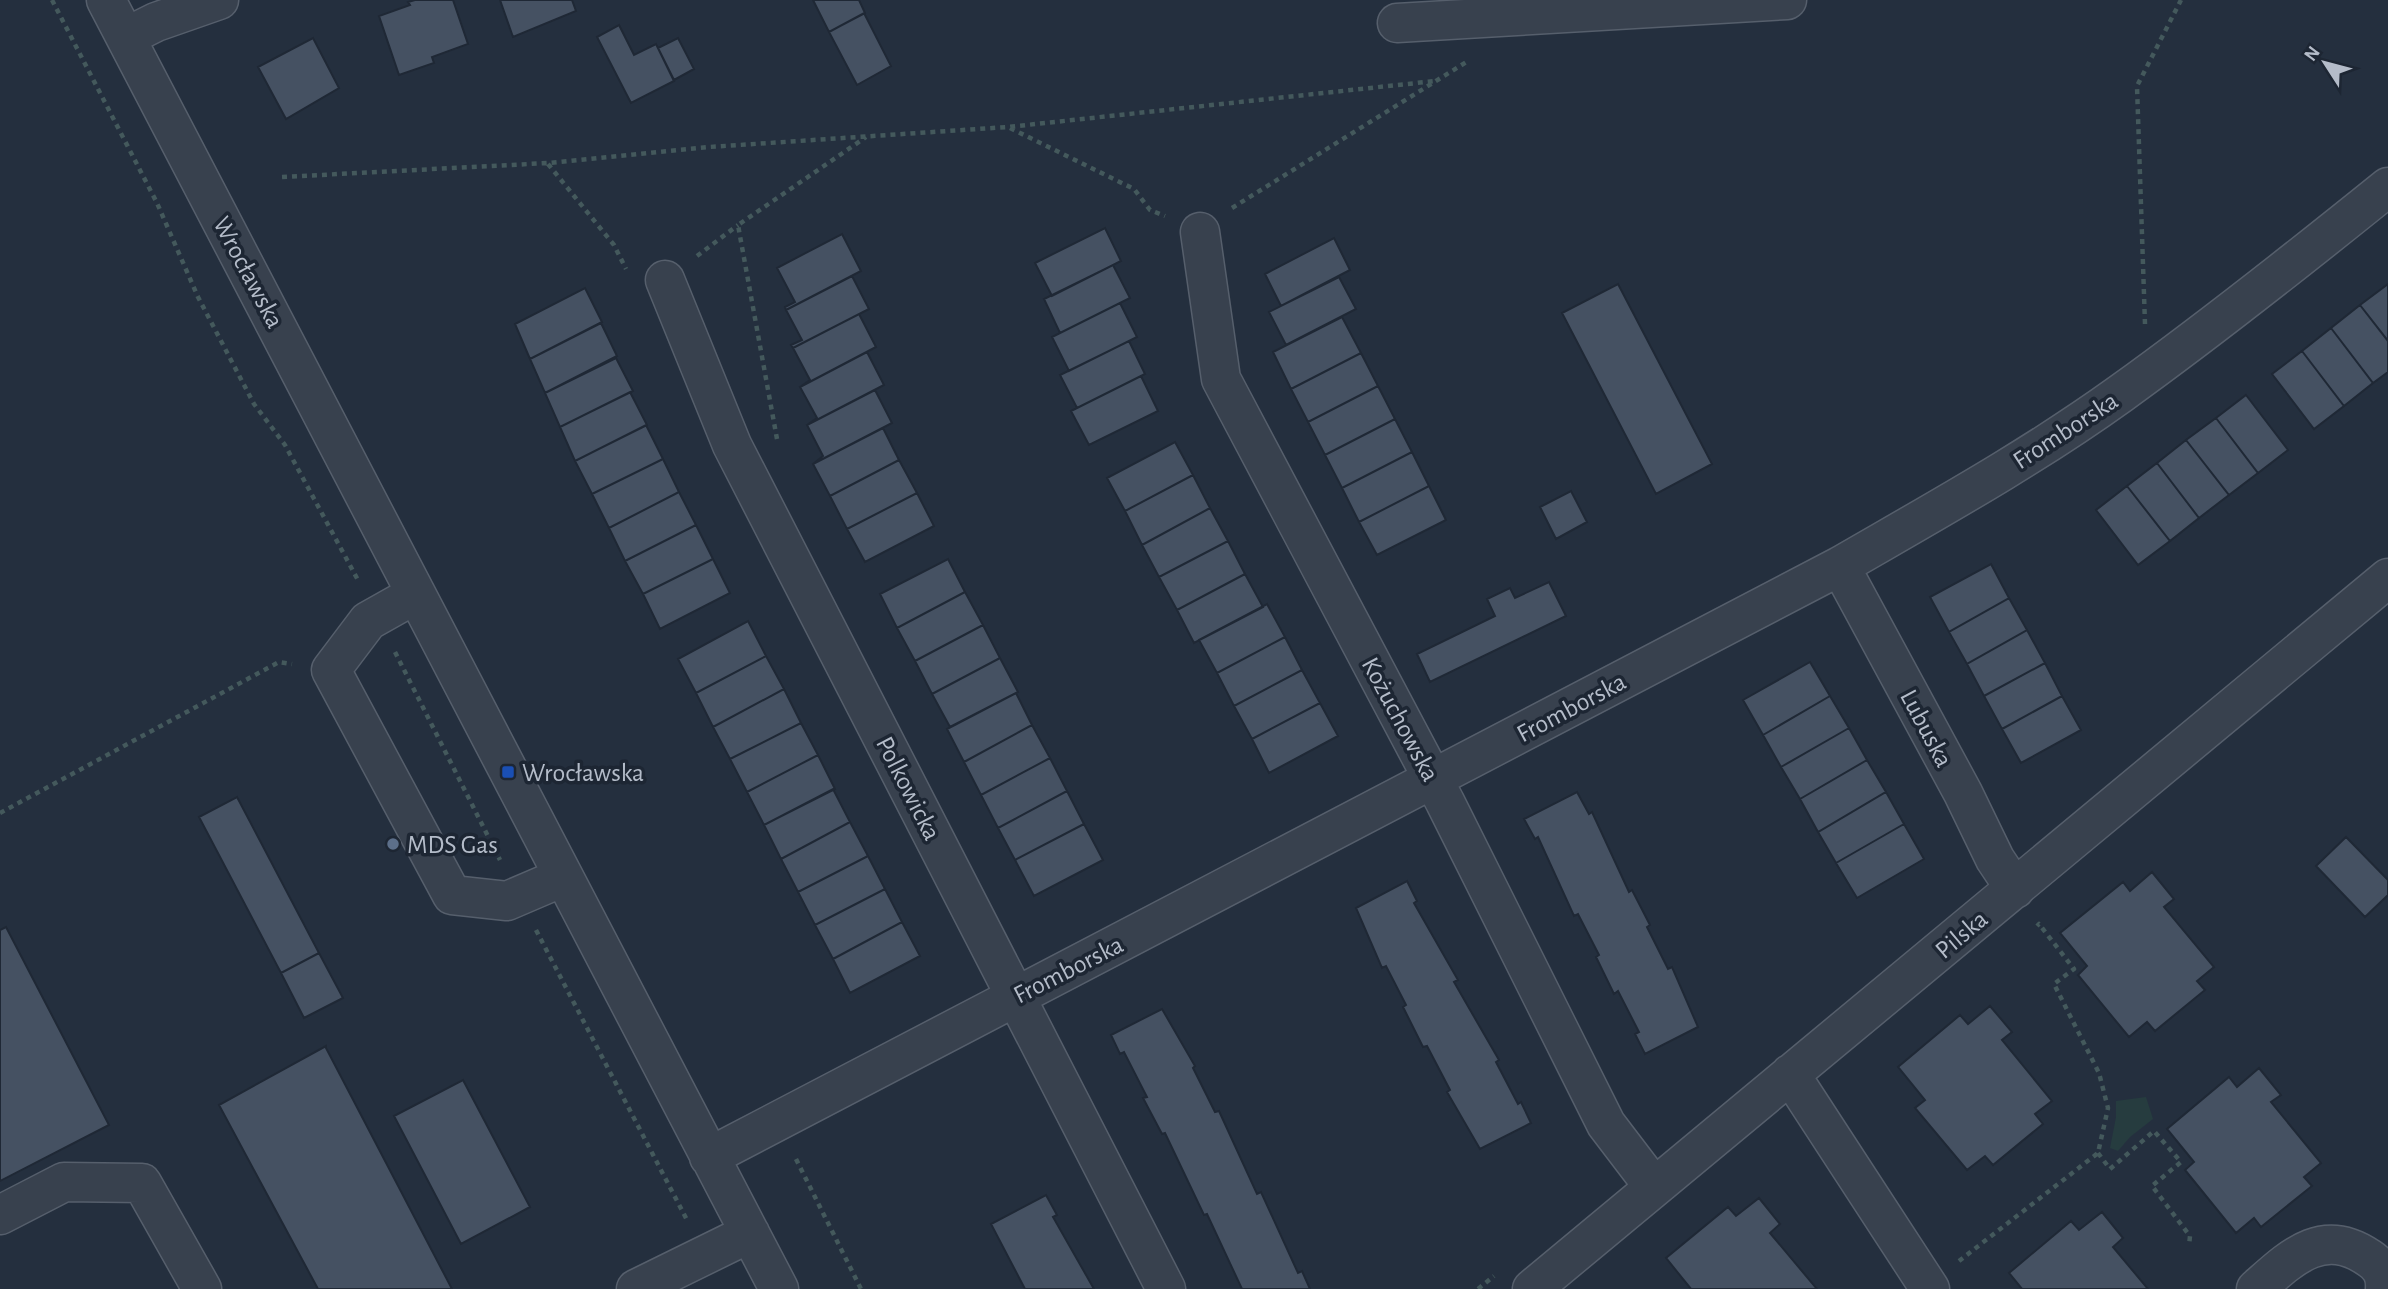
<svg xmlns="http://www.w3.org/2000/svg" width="2388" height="1289" viewBox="0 0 2388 1289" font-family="'Alegreya Sans',sans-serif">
	<rect width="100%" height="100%" fill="#242f3e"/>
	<path fill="#263c3f" d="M2146 1097 2153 1119 2130 1137 2118 1151 2110 1148 2116 1117V1101Z"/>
	<path fill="#455162" stroke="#1f2835" stroke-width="2" d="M415 0H453L468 44 432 57 434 63 399 75 379 16 410 5 408 2Z
		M500 0H572L576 11 513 37Z
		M813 0H859L865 13 829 32Z
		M864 13 891 66 857 85 829 32Z
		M619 25 634 55 656 44 674 81 631 103 597 37Z
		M313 38 339 88 286 119 258 67Z
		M678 38 694 69 674 80 658 48Z
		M1105 228 1121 261 1052 296 1035 263Z
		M842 234 861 271 786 310 785 307 795 302 777 268Z
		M1334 238 1350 270 1281 306 1265 274Z
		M1113 265 1130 298 1060 333 1044 299Z
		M852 276 869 309 793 348 791 345 802 340 786 310Z
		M1339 277 1356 309 1286 345 1269 312Z
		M1618 284 1712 464 1656 494 1562 313Z
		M2388 284V341L2360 305Z
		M585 288 602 322 530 359 515 324Z
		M1120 303 1137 337 1069 371 1052 337Z
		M2360 305 2388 341V372L2373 383 2331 328Z
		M859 314 876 347 800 387 810 380 793 348Z
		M1342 317 1361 353 1291 389 1273 352Z
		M601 323 617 356 545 393 530 359Z
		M2331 328 2373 383 2344 406 2302 351Z
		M1129 341 1145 374 1077 408 1060 375Z
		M2302 351 2344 406 2314 429 2272 374Z
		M867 352 884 385 807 425 817 418 800 387Z
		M1361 353 1378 386 1308 422 1291 389Z
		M616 358 633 391 560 427 545 393Z
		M1141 376 1158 411 1089 445 1071 411Z
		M1378 386 1395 419 1325 455 1308 422Z
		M875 390 892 423 813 464 823 456 807 425Z
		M630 392 647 425 575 461 560 427Z
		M2246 395 2288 450 2258 473 2216 418Z
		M2216 418 2258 473 2229 495 2186 440Z
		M1395 419 1412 452 1342 488 1325 455Z
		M646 425 663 459 592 494 575 461Z
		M883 428 899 460 830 496 813 464Z
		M2186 440 2229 495 2199 518 2157 463Z
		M1175 442 1193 475 1125 511 1107 478Z
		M1412 452 1429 486 1359 522 1342 488Z
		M663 459 679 492 609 528 592 494Z
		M899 460 917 493 847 529 830 496Z
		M2157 463 2199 518 2170 541 2127 486Z
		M1193 475 1210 508 1142 545 1125 511Z
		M1429 486 1446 520 1377 555 1359 522Z
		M2127 486 2170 541 2138 565 2096 510Z
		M1571 491 1587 522 1556 539 1540 507Z
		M679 492 696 525 625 561 609 528Z
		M917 493 934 526 865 562 847 529Z
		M1210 508 1228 541 1159 577 1142 545Z
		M696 525 713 559 643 594 625 561Z
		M1228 541 1245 574 1177 610 1159 577Z
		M713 559 730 593 660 629 643 594Z
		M948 559 965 592 897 628 880 594Z
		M1991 564 2009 598 1949 632 1930 597Z
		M1245 574 1263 607 1194 643 1177 610Z
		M1549 582 1566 616 1430 682 1417 654 1495 616 1487 599 1510 588 1515 598Z
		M965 592 983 625 915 661 897 628Z
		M2009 598 2027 630 1967 664 1949 632Z
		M1267 604 1285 637 1217 673 1199 640Z
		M748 621 766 656 696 693 678 659Z
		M983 625 1000 658 932 694 915 661Z
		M2027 630 2045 663 1984 696 1967 664Z
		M1285 637 1302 670 1234 706 1217 673Z
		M766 656 784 689 713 727 696 693Z
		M1000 658 1018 692 950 727 932 694Z
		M1810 662 1830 696 1763 735 1743 700Z
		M2045 663 2062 696 2002 729 1984 696Z
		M1302 670 1320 703 1252 739 1234 706Z
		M784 689 801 723 730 759 713 727Z
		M1016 693 1032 725 964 762 947 729Z
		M1830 696 1849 728 1781 767 1763 735Z
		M2062 696 2081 730 2021 763 2002 729Z
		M1320 703 1338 736 1269 773 1252 739Z
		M801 723 818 755 747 792 730 759Z
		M1032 725 1050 758 981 795 964 762Z
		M1849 728 1867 760 1800 799 1781 767Z
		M818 755 835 789 764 825 747 792Z
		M1050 758 1067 791 998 828 981 795Z
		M1867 760 1886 792 1818 832 1800 799Z
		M833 789 850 822 781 859 764 825Z
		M1067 791 1084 824 1015 860 998 828Z
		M1577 792 1589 814 1592 812 1629 892 1632 890 1650 925 1647 927 1668 969 1672 967 1698 1027 1645 1054 1635 1034 1639 1032 1618 991 1614 994 1596 957 1599 955 1578 914 1574 916 1538 837 1535 839 1524 819Z
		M1886 792 1904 824 1836 863 1818 832Z
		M237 797 319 953 281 973 199 817Z
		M850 822 868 856 798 892 781 859Z
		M1084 824 1103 860 1034 896 1015 860Z
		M1904 824 1924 859 1857 898 1836 863Z
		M2346 837 2388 880V895L2365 917 2316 866Z
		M868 856 885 889 815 925 798 892Z
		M2152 872 2174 899 2164 907 2214 967 2197 981 2205 990 2155 1031 2147 1022 2129 1037 2078 975 2087 966 2060 933 2123 882 2130 891Z
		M1407 881 1417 901 1414 903 1458 980 1454 982 1499 1060 1496 1062 1518 1104 1521 1102 1531 1123 1480 1149 1447 1092 1450 1090 1427 1046 1423 1047 1403 1007 1406 1005 1386 966 1382 968 1356 908Z
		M885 889 902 922 833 959 815 925Z
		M902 922 920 956 850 993 833 959Z
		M6 927 109 1125 0 1181V930Z
		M319 953 343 998 304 1018 281 973Z
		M1990 1006 2012 1032 2002 1040 2052 1101 2035 1114 2043 1124 1993 1165 1985 1156 1967 1170 1915 1108 1925 1100 1898 1067 1960 1015 1968 1024Z
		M1162 1009 1195 1066 1193 1068 1215 1112 1219 1111 1257 1194 1261 1192 1298 1273 1302 1271 1310 1289H1242L1207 1214 1204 1215 1165 1133 1162 1134 1143 1098 1147 1097 1124 1052 1120 1054 1111 1035Z
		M326 1046V1048L452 1289H318L219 1105Z
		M2259 1068 2281 1095 2271 1102 2321 1163 2304 1177 2312 1186 2261 1227 2254 1218 2236 1233 2185 1170 2194 1162 2167 1129 2229 1077 2237 1087Z
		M463 1080 530 1207 461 1244 394 1116Z
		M1046 1195 1057 1215 1053 1217 1094 1289H1025L991 1224Z
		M1759 1198 1780 1224 1770 1233 1817 1289H1691L1666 1258 1728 1207 1736 1216Z
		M2102 1212 2123 1238 2113 1247 2148 1289H2022L2009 1273 2071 1221 2079 1230Z"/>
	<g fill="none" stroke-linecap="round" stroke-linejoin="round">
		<g stroke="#565f6c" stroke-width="41">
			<path id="minor" d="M106 0 779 1289
				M1397 23 1787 0
				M126 37 156 22 219 0
				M1200 232 1221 379 1445 802 1606 1124 1654 1187
				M665 280 732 445 1166 1289
				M1840 566 1963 793 1995 859 2015 889
				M416 594 368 621 331 670 452 895 507 901 563 877
				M1790 1074 1930 1289
				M709 1157 1840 566C1935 511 2031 458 2120 394 2212 328 2300 258 2388 187
				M0 1215 64 1182 142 1183 202 1289
				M636 1289 750 1233
				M1532 1289 2388 578
				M2256 1289C2291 1258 2322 1226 2369 1258 2381 1266 2386 1275 2385 1289"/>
		</g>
		<path stroke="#44595c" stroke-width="4.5" stroke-dasharray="5 5" stroke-linecap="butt" d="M52 0 157 203 198 297 254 404 285 445 359 582
			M1010 128 1134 189 1150 210 1165 216
			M548 164 614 245 626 269
			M282 177 548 163 709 147 1008 127 1435 81
			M1232 208 1468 61
			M697 256 738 225
			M2145 324 2137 86 2181 0
			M777 439 738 225 866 137
			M395 652 500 860
			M0 813 279 662 292 664
			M536 930 687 1220
			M2098 1153 2110 1169 2154 1131 2181 1162 2152 1186 2190 1236 2189 1246
			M796 1159 861 1289
			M1959 1261 2098 1153 2108 1108 2099 1073 2054 984 2074 969 2039 924 2037 926
			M1478 1289 1494 1276"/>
		<use href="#minor" stroke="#38414e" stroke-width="38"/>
	</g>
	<rect fill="#1a4fb4" stroke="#1d2633" stroke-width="2.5" x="501" y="765" width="14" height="14" rx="3.5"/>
	<circle fill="#5c6f8a" stroke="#1d2633" stroke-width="2.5" cx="393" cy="844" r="7"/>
	<g text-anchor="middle" stroke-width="7" stroke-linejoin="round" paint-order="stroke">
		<g font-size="26" fill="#b4bcc9" stroke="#1d2633">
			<text transform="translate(249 272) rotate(62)" y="9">Wrocławska</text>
			<text transform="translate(2065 430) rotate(-33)" y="9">Fromborska</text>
			<text transform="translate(1571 707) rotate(-28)" y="9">Fromborska</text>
			<text transform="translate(1401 719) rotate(62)" y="9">Kożuchowska</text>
			<text transform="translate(1927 728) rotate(62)" y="9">Lubuska</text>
			<text transform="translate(909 788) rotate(63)" y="9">Polkowicka</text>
			<text transform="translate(1961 934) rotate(-40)" y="9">Pilska</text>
			<text transform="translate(1068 969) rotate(-27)" y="9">Fromborska</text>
		</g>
		<g font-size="26" fill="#b4bcc9" stroke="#1d2633" text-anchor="start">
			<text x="522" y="781">Wrocławska</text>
			<text x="407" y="853">MDS Gas</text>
		</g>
	</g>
	<g transform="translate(2325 63) rotate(306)" stroke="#1d2633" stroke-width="5" paint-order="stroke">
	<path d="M0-5L12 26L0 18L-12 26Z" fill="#b4bcc9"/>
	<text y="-10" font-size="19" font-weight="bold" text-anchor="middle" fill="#b4bcc9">N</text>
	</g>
</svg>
